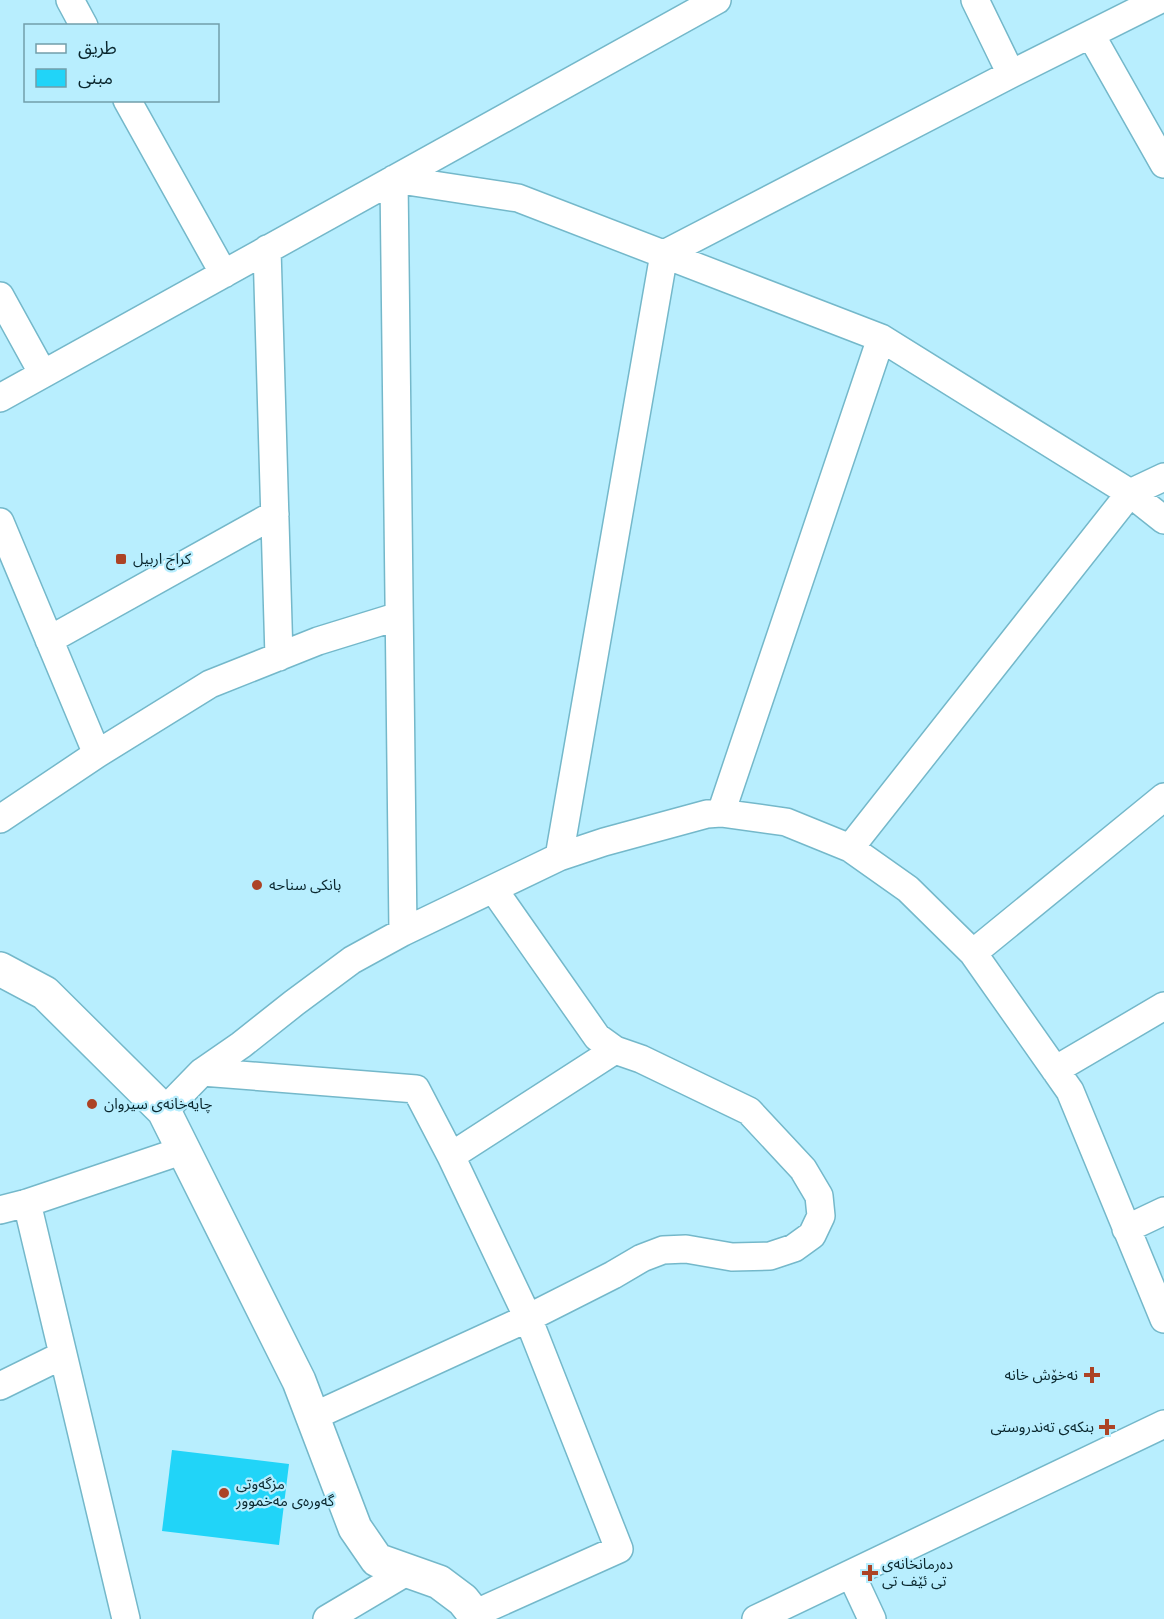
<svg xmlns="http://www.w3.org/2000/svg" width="1164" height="1619" viewBox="0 0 1164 1619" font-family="Figtree,'Noto Sans Arabic',sans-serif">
	<rect width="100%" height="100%" fill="#b8eefe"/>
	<path fill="#21d4f8" d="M172 1450 289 1464 279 1545 162 1531Z"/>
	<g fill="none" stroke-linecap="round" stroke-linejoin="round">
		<g stroke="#74b8ca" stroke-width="30">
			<path id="street" d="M70 0 84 26
				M975 0 1011 74
				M1091 35 1164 164
				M127 100 224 274
				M267 249 279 657
				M0 296 43 374
				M0 398 717 0
				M0 522 97 754
				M49 640 275 514
				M721 813 881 338
				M0 819 97 754 210 684 318 641 399 616
				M850 848 1130 493 1164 477
				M559 857 664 254 1011 74 1159 0
				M403 932 394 179 518 198 881 338 1130 493 1164 520
				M973 953 1164 797
				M1055 1070 1164 1006
				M202 1072 416 1089 451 1156 528 1318 619 1549 474 1614
				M164 1111 202 1072 241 1045 294 1003 352 960 403 932 559 857 604 842 707 814 721 813 786 822 850 848 908 889 973 953 1070 1091 1164 1319
				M451 1156 615 1050
				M27 1203 126 1619
				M0 1210 27 1203 184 1150
				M1126 1229 1164 1211
				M0 1386 63 1355
				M312 1417 528 1318 613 1275 642 1258 663 1250 686 1249 732 1257 770 1256 794 1248 812 1235 821 1216 819 1196 803 1169 749 1111 641 1059 615 1050 597 1037 494 890
				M851 1574 872 1619
				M327 1619 408 1571
				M756 1619 1164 1424"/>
		</g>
		<g stroke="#74b8ca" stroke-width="36">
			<path id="secondary" d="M0 969 45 993 164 1111 299 1381 355 1528 377 1560 439 1582 463 1600 478 1619"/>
		</g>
		<use href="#street" stroke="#fff" stroke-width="27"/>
		<use href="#secondary" stroke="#fff" stroke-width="33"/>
	</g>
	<g fill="#ac4325" stroke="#b8eefe" stroke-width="2">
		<rect x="115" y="553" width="12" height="12" rx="3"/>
		<circle cx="257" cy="885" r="6"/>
		<circle cx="92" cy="1104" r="6"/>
		<path d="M1089 1366h6v6h6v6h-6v6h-6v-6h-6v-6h6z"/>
		<path d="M1104 1418h6v6h6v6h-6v6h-6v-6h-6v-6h6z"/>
		<circle cx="224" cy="1493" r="6"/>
		<path d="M867 1564h6v6h6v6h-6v6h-6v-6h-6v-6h6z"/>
	</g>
	<g text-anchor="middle" stroke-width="4.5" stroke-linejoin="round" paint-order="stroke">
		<g font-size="15" fill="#09262d" stroke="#b8eefe" text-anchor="start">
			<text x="133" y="564">كراج اربیل</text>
			<text x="269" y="890">بانکی سناحە</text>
			<text x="104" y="1109">چایەخانەی سیروان</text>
			<text x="1078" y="1380" text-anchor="end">نەخۆش خانە</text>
			<text x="1094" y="1432" text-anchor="end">بنكەی تەندروستی</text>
			<text x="236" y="1489">مزگەوتی<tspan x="236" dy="17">گەورەی مەخموور</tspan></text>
			<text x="882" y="1569">دەرمانخانەی<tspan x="882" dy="17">تی ئێف تی</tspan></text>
		</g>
	</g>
	<rect x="24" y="24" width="195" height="78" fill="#b8eefe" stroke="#729eaa" stroke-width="1.5"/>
	<rect x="36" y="44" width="30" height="9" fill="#ffffff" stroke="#729eaa" stroke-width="1.5"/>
	<text x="78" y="54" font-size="18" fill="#09262d">طريق</text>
	<rect x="36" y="69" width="30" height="18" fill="#21d4f8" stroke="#729eaa" stroke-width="1.5"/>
	<text x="78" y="84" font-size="18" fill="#09262d">مبنى</text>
</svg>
